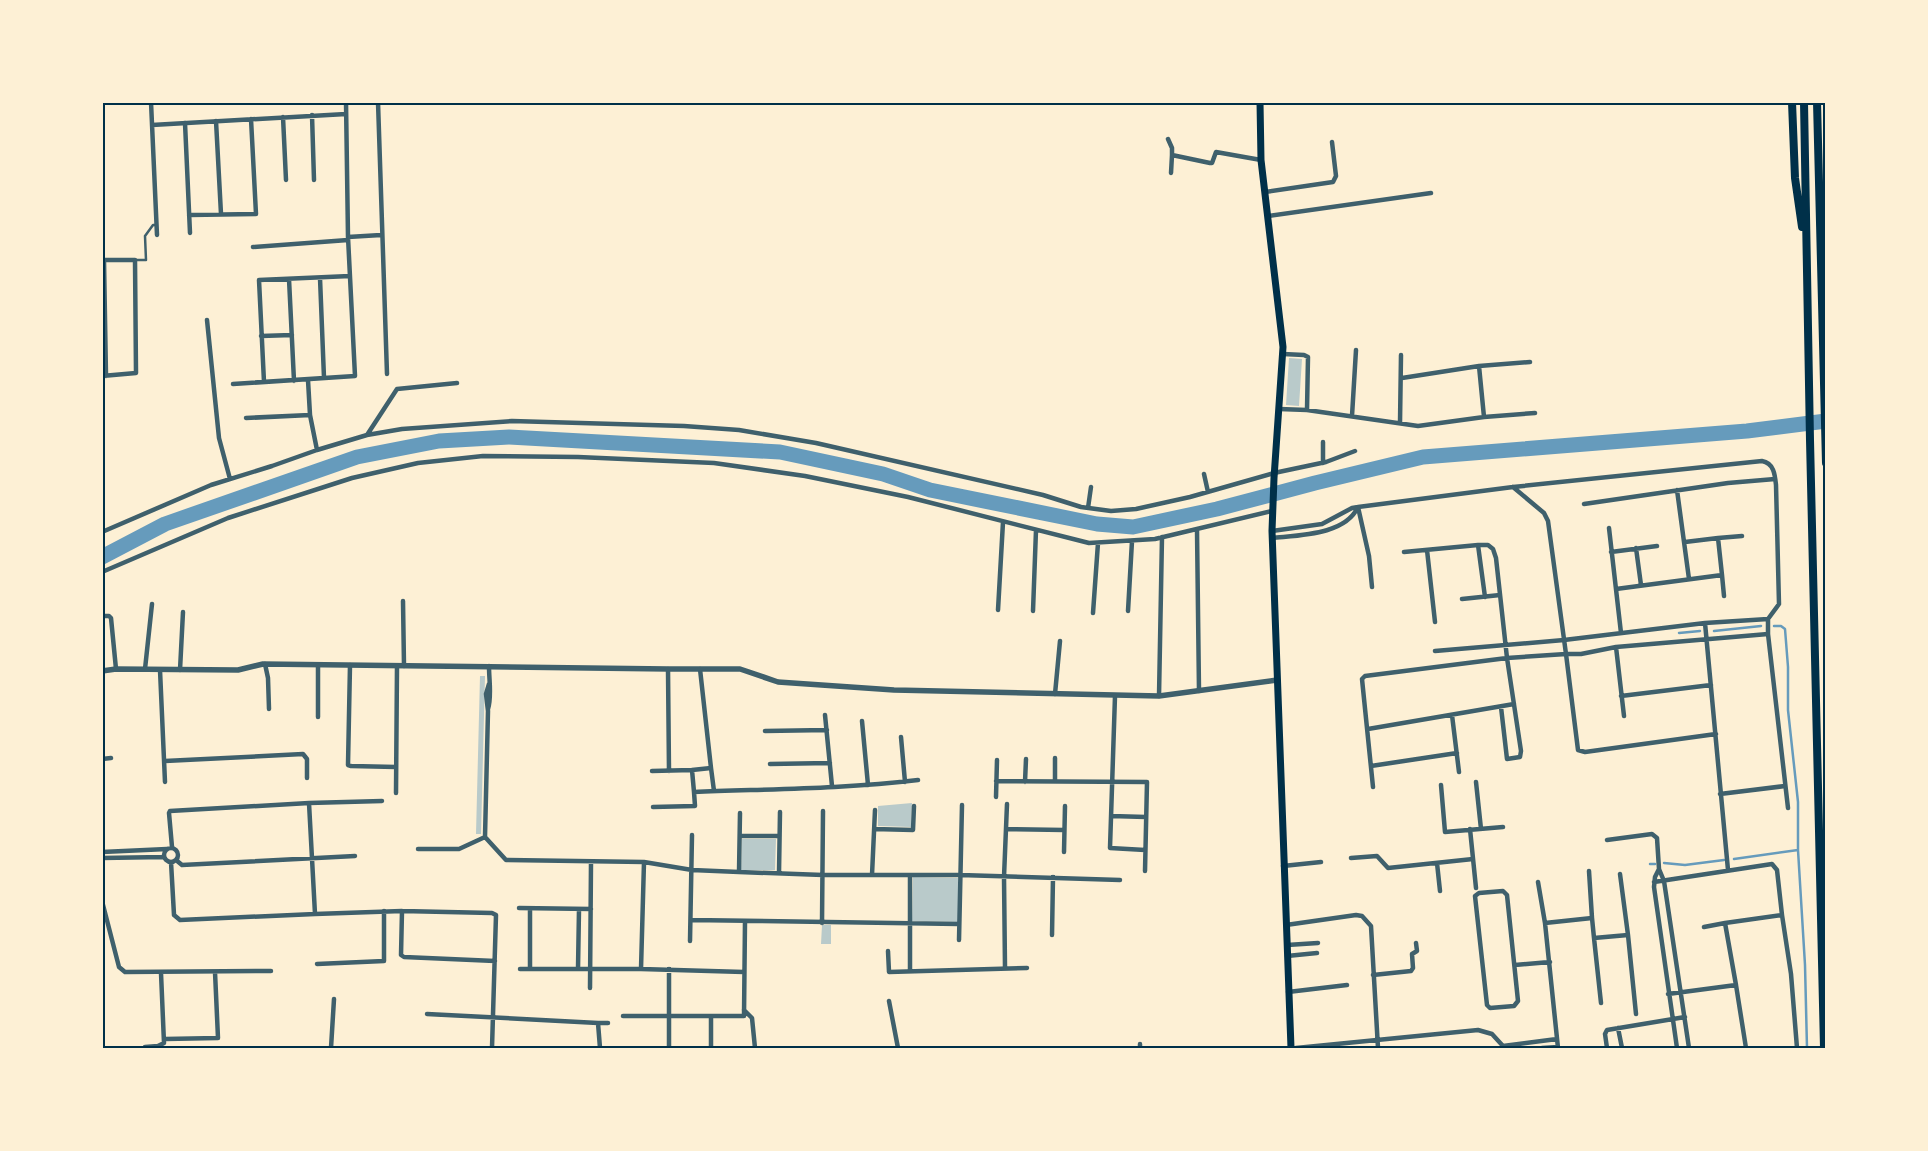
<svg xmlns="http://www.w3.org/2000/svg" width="1928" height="1151" viewBox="0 0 1928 1151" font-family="Helvetica,sans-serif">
	<rect width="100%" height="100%" fill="#fdf0d5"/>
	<path fill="#b9caca" d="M1289 358 1302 359 1299 406 1286 405Z
		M480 676H485L481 834H476Z
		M912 803 911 827 878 826V806Z
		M742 839H776L775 870H741Z
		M913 877 958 878V922L912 921Z
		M822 925H831V944H821Z"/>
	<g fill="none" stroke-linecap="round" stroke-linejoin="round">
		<path stroke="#669bbc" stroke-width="2.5" d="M1774 626H1781L1785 629 1788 667V710L1798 802V850L1805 965 1807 1048
			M1714 631 1761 626
			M1679 633 1700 631
			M1734 859 1798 850
			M1664 863 1685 865 1724 860
			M1650 864H1655"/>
		<path stroke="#669bbc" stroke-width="15" d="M102 557 165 524 357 457 439 441 509 437 780 452 883 474 930 490 1097 524 1133 527 1217 509 1315 483 1423 457 1747 431 1826 421"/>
		<path stroke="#3f606c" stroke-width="2.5" d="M135 260H146L145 236 153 225H156"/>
		<path stroke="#3f606c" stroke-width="4.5" d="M151 102 157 235
			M378 102 387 374
			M312 115 314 180
			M283 117 286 180
			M216 121 221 214
			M185 123 190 233
			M152 125 346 114
			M1168 139 1172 148V155L1210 163H1212L1216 152 1261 160
			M1171 173 1172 155
			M1265 192 1333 182 1336 176 1332 142
			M189 215 256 214 251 119
			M1268 216 1431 193
			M348 237 381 235
			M253 247 348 240
			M102 260H135L136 373 102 376
			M104 260 106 376
			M320 278 324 378
			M289 279 294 381
			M207 320 219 438 230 479
			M261 336 292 335
			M1283 354 1304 355 1308 357 1307 410
			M1479 366 1530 362
			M1402 378 1479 366 1484 417
			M308 380 310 415 317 450
			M264 382 259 280 350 276
			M233 384 355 376 348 237 346 102
			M1279 409 1307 410 1418 426 1484 417 1535 413
			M1352 416 1356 350
			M246 418 310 415
			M1400 423 1401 355
			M367 435 397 389 457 383
			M1323 463V442
			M1204 474 1208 492
			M1513 487 1544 513 1548 521 1566 654H1581L1616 647 1768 634
			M1677 490 1689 579
			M1584 504 1728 483 1775 479
			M1358 507 1369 556 1372 587
			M1088 508 1091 487
			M1609 528 1621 633
			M1197 530 1199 691
			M1272 531 1322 524 1352 508 1358 507 1513 487 1762 461C1774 463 1775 475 1776 485L1779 604 1768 619 1705 623 1564 640 1435 651
			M102 532 211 485 272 466 317 450 367 435 402 429 512 421 684 426 739 430 816 443 1043 495 1081 507 1111 511 1136 509 1190 497 1274 473 1326 462 1355 451
			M1272 538C1300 535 1345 535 1358 507
			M1718 538 1742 536
			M1685 542 1718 538 1722 575
			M1478 545H1488L1493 549 1496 558 1507 658 1521 751 1520 757 1507 759 1501 707
			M1636 548 1641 585
			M1427 550 1435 622
			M1404 552 1478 545 1485 597
			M1611 552 1657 546
			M102 572 228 518 352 478 418 463 483 456 578 457 714 463 805 476 908 497 1089 543 1155 539 1272 511
			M1616 589 1722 575 1724 596
			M1462 599 1500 595
			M403 601 404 666
			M998 610 1003 522
			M1033 611 1036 530
			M1128 611 1132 541
			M1093 613 1098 543
			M102 616H109L111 618 116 669
			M1768 619V634L1788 808
			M1705 623 1728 870
			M1616 647 1624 716
			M265 664 268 678 269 709
			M350 665 348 765 351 766 396 767
			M145 669 152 604
			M668 669 669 771
			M700 669 711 768
			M160 670 165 782
			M180 670 183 612
			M489 684 486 694 488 711 485 837 506 860 644 862 692 870 739 872 823 875H960L1120 880
			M1055 694 1060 641
			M1115 696 1110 848 1145 850
			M1159 696 1162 537
			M1621 696 1711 685
			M488 709C492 696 489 681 489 666
			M825 715 832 786
			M1452 715 1459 772
			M318 717V665
			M862 721 868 785
			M1368 729 1514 704
			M765 731 827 730
			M901 737 905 782
			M1055 758V780
			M102 759 111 758
			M165 761 303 754 307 759V778
			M770 764 830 763
			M1371 766 1457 753
			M652 771 692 770
			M996 781 1147 782 1145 871
			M1025 782 1026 759
			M1476 782 1481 829
			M1441 785 1445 832 1503 827
			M1373 787 1362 679 1365 676 1507 658 1566 654 1578 750 1585 752 1716 734
			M714 791 711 768 692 770 694 792C768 789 844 789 918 780
			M396 793 397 666
			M1720 794 1785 786
			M996 797 997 760
			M382 801 309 803 315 914 402 911 492 913 496 915 492 1048
			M653 807 695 806 694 792
			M1111 816 1146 817
			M874 829 913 830 914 806
			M1006 829 1064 830
			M1470 829 1476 888
			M740 836H779
			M1607 840 1652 834 1657 838 1659 869 1664 881 1689 1048
			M172 847 169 813 170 811 309 803
			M164 855a7 7 0 1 1 14 0a7 7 0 1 1-14 0Z
			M418 849H459L485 837
			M102 852 167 849
			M1064 852 1065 806
			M102 858 164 857
			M1351 858 1377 856 1388 868 1473 859
			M176 860 182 865 355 856
			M171 862 174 915 180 920 315 914
			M1437 863 1440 891
			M1283 866 1321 862
			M1659 869 1655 877 1654 887 1677 1048
			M739 872 740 813
			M779 873 780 812
			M872 875 875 810
			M1538 882 1545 923 1558 1048
			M1654 882 1772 864 1777 870 1782 915 1725 923 1736 985 1668 994
			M1503 891 1507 895 1518 1001 1514 1006 1490 1008 1487 1005 1475 896 1479 893Z
			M102 901 119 967 125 972 271 971
			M519 908 591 909
			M402 911 401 955 404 957 495 961
			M1782 915 1791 974 1797 1048
			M1592 918 1594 938 1628 935 1620 874
			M691 920 959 924
			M822 923 823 811
			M1545 923 1592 918 1589 871
			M1286 925 1356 915 1362 916 1371 926 1378 1048
			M1704 927 1725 923
			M1052 935 1053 877
			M1628 935 1636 1014
			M1594 938 1601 1003
			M959 940 962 805
			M690 941 692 835
			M1287 945 1318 943
			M888 951 889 972 1027 968
			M1287 956 1317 953
			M317 964 384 961V911
			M1515 965 1550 962
			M530 968V909
			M1005 968 1004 877 1007 804
			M520 969H641L744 972
			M578 969 579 909
			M641 969 644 862
			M910 971V875
			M1373 975 1411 971 1413 968 1412 954 1417 951 1416 943
			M1736 985 1746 1048
			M590 988 591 862
			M1288 992 1347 985
			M889 1001 898 1048
			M744 1010 752 1018 755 1048
			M427 1014 598 1023 600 1048
			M623 1016H744L745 921
			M598 1023H608
			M1618 1028 1622 1048
			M165 1039 218 1038 215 972
			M145 1047 158 1046 164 1043 161 973
			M331 1048 334 999
			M669 1048V969
			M711 1048V1016
			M1140 1048V1044
			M1296 1048 1478 1030 1492 1034 1503 1046 1557 1039
			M1542 1048 1558 1047
			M1607 1048 1605 1034 1607 1030 1685 1017"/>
		<path stroke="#3f606c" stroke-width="5.5" d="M102 671 116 669 238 670 263 664 668 669H740L778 682 894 690 1159 696 1277 680"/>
		<path stroke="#003049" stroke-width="7" d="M1260 102 1261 160 1283 347 1274 478 1272 531 1291 1048"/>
		<path stroke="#003049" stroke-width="8" d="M1792 102 1795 178 1802 227
			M1804 102 1810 440 1824 1048
			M1817 102 1826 463"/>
	</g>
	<rect width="1928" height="1151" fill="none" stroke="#fdf0d5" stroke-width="208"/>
	<rect x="104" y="104" width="1720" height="943" fill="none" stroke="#003049" stroke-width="2"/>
</svg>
